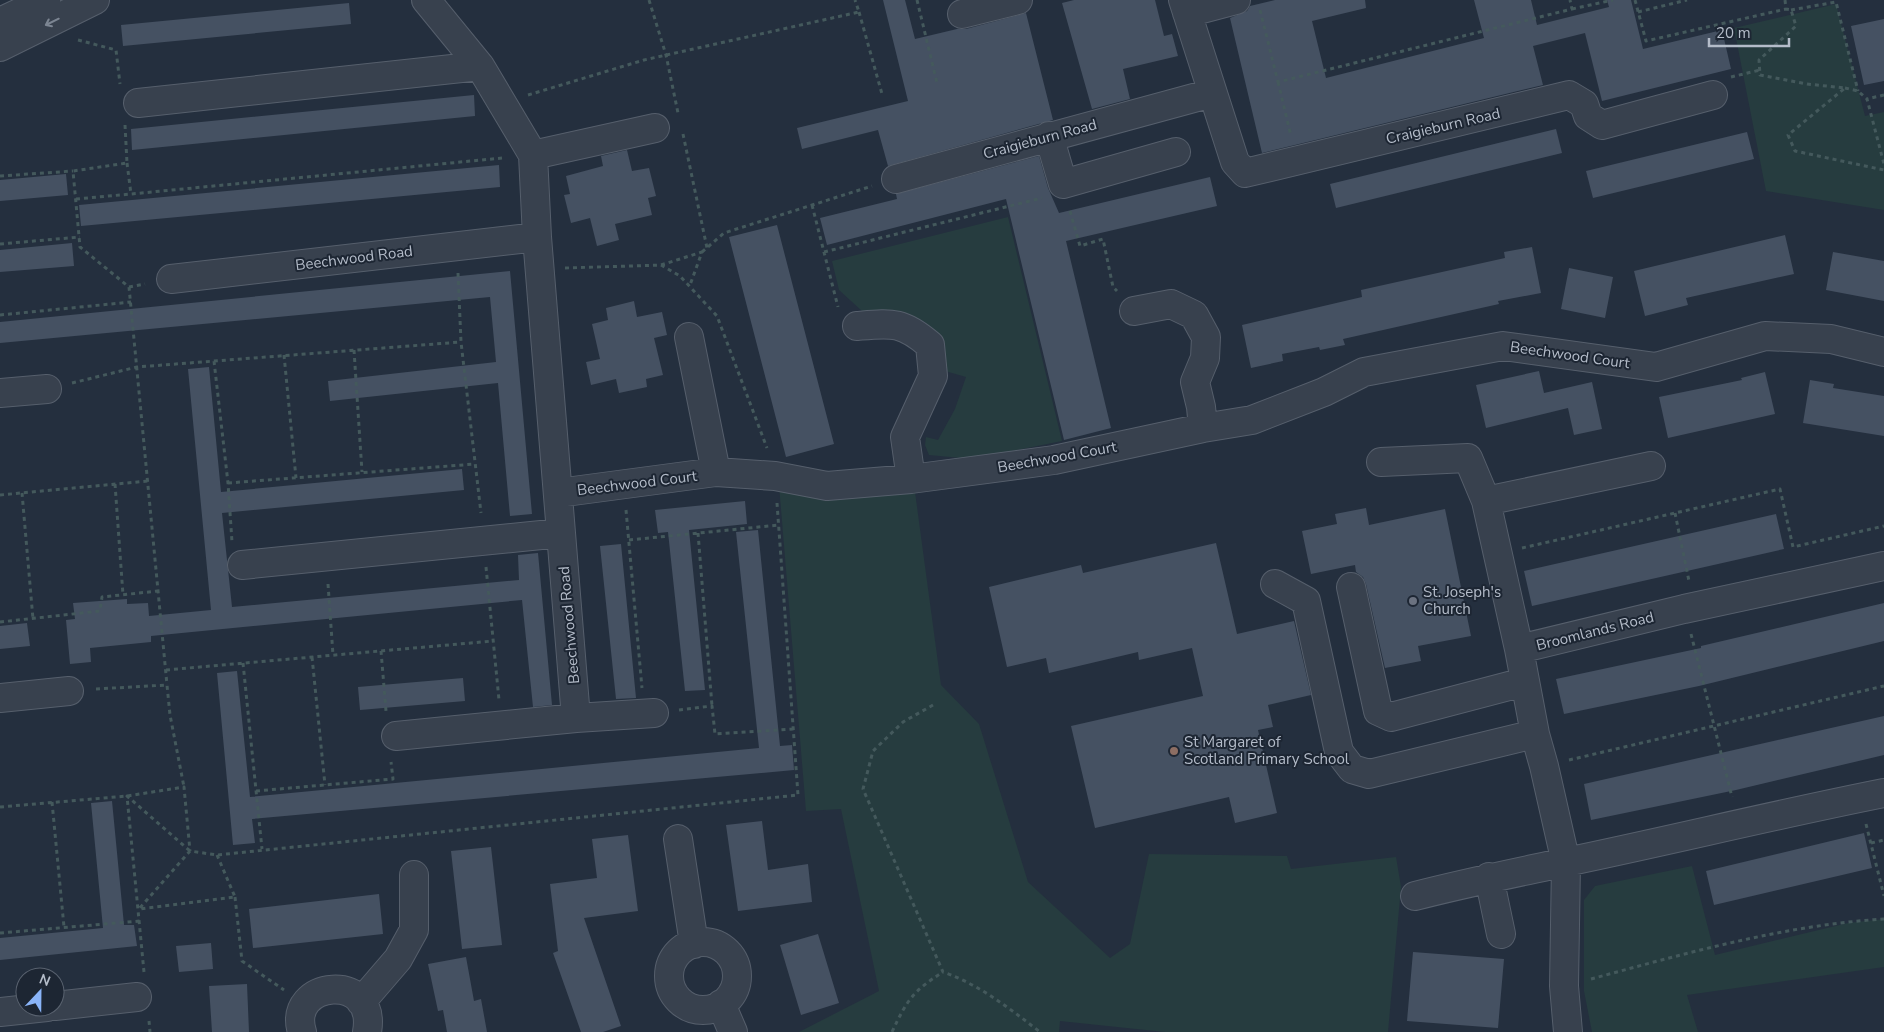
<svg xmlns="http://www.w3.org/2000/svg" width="1884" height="1032" viewBox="0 0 1884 1032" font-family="'Nunito Sans',sans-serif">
	<rect width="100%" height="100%" fill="#242f3e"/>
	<path fill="#263c3f" d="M1836 4 1865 116 1884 112V210L1766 191 1734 28Z
		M1008 217 1062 441 972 459 929 455 925 445 926 437 938 440 955 409 966 377 945 371 941 344 925 322 904 313 878 314 862 311 839 290 832 261Z
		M779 485 806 497 915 492 941 685 979 724 1028 882 1110 958 1130 944 1149 854 1287 856 1291 869 1396 857 1401 887 1388 1032H1165L1060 1021 1059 1032H799L879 991 841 809 806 811Z
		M1692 866 1715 955 1848 923 1884 919V967L1687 995 1698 1032H1592L1584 991V900L1595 886Z"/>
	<path fill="#455162" d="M883 0H905L915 39 957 29H966L1026 13 1053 120 888 166 878 130 802 149 797 128 908 101Z
		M1074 0H1155L1164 36 1172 34 1178 56 1123 69 1130 99 1092 109 1062 3Z
		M1275 0H1365L1366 8 1312 21 1326 78 1484 38 1474 0H1531L1537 25 1609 7 1607 0H1631L1643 49 1722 30 1731 69 1602 101 1585 33 1533 46 1543 85 1262 153 1230 18 1247 11 1250 6Z
		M349 3 351 24 123 46 121 25Z
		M1884 19V81L1864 85 1851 26Z
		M474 95 475 116 132 150 131 129Z
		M1556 129 1562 153 1336 208 1330 184Z
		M1747 132 1754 159 1593 198 1586 171Z
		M627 150 632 171 649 168 656 196 648 198 652 215 615 224 619 240 597 246 590 218 571 223 564 195 570 194 566 176 603 166 601 156Z
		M1039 156 1048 188 1059 213 1210 177 1217 206 1066 241 1111 428 1064 440 1006 199 827 245 820 218 897 199 896 194Z
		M499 165 500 187 81 226 79 205Z
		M66 174 68 195 0 201V180Z
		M777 225 834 444 786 457 729 237Z
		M1785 235 1794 274 1686 298 1688 305 1645 316 1634 271Z
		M72 243 74 266 0 272V250Z
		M1532 247 1541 293 1498 301 1499 304 1343 339 1345 345 1320 350 1319 347 1282 354 1283 361 1251 368 1242 325 1362 297 1361 290 1505 258 1504 252Z
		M1833 252 1884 261V301L1826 290Z
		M1569 268 1613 277 1605 318 1561 309Z
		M510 271 532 514 510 516 498 383 330 401 328 381 496 362 490 297 0 343V322Z
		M634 301 637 317 662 312 667 335 654 338 663 375 646 379 647 387 619 393 616 379 591 385 586 362 600 359 592 324 608 320 606 308Z
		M209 367 221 492 462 469 464 490 222 513 232 607 519 580 518 555 538 553 552 705 533 707 522 600 151 636V642L90 648 91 662 70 664 66 620 75 619 73 603 127 599V604L148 603 149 616 211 610 188 369Z
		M1539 371 1544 393 1592 382 1602 429 1574 435 1568 408 1486 428 1476 385Z
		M1765 372 1775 414 1668 438 1659 397 1742 380 1741 378Z
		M1810 380 1834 384 1833 388 1884 396V436L1803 423Z
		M745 501 747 524 689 530 705 690 685 691 668 532 658 533 655 510Z
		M1366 508 1369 525 1445 509 1471 636 1418 646 1421 661 1385 668 1366 584 1363 577 1356 572 1355 565 1311 574 1302 531 1337 524 1335 514Z
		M1776 514 1784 549 1532 606 1524 571Z
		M758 530 780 746 792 745 794 770 252 819 255 843 233 845 217 673 237 671 250 797 759 748 736 532Z
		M1216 543 1237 634 1294 621 1311 695 1268 705 1273 727 1258 730 1277 813 1235 823 1229 797 1095 828 1071 726 1203 696 1192 648 1139 660 1138 652 1049 673 1046 658 1007 667 989 587 1081 565 1083 573Z
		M621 544 636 698 616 699 600 546Z
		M1884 603V641L1699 686 1564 714 1556 679 1701 648V646Z
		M27 623 30 646 0 649V626Z
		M463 678 465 701 360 710 358 687Z
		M1884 716V755L1736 790 1591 820 1584 784Z
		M112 801 124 925H134L137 946 0 960V938L103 928 91 803Z
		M762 821 768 870 808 864 812 902 738 911 726 825Z
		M1864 833 1872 868 1714 905 1706 871Z
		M628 835 638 911 584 918 621 1026 603 1032H581L553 953 558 951 550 884 597 878 592 839Z
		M491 847 502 945 462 949 451 851Z
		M379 894 383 934 253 948 249 909Z
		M818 934 839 1003 801 1015 780 945Z
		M211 943 213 969 179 972 176 946Z
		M1413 952 1504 959 1498 1028 1407 1021Z
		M466 957 474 1001 481 999 487 1032H447L443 1010 438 1011 428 964Z
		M247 984 249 1032H212L209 986Z"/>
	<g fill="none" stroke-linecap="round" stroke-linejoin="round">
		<g stroke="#565f6c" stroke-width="30">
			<path id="minor" d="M426 0 480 66 533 155 537 237 576 718 654 713
				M1183 0 1235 162 1245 173 1569 95 1584 104 1588 116 1602 125 1713 95
				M1187 13 1236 0
				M962 14 1018 0
				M0 22 46 0
				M0 47 95 0
				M138 103 480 66
				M1049 136 1063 184 1176 152
				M533 155 655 128
				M896 179 1212 93
				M171 279 537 237
				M857 326C892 323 902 321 930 345L933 376 905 437 911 479
				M689 337 716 472
				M0 393 47 389
				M1203 428 1252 420 1324 392 1364 372 1503 346 1656 367 1765 336 1831 339 1884 352
				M1381 462 1468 458 1486 501 1519 649 1535 734 1544 766 1566 863 1564 986 1568 1032
				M558 493 716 472 775 476 827 486 911 479 1054 460 1203 428 1201 407 1195 382 1205 358 1206 337 1194 315 1171 304 1134 311
				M1486 501 1651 466
				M242 565 561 533
				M1275 584 1306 601 1339 752 1352 769 1369 774 1535 734
				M1351 587 1378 711 1391 717 1524 682
				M1519 649 1684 609 1884 566
				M0 698 69 691
				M396 736 576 718
				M678 839 694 944
				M1489 877 1501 934
				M1415 896C1465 883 1515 873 1566 862 1672 840 1778 814 1884 793
				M669 976a34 34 0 1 1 68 0a34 34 0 1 1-68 0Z
				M361 1002 398 959 414 930V875
				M721 1004 733 1032
				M55 1006 137 997
				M0 1012 47 1007
				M302 1032C286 980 378 971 367 1032"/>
		</g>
		<path stroke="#44595c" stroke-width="3" stroke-dasharray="4 4" stroke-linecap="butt" d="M649 0 666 55 678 113
			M917 0 937 83
			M1635 0 1646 41 1786 9
			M1785 0 1786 9 1791 10 1796 26 1759 60 1760 75 1807 84 1845 88 1788 135 1795 151 1884 170
			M1572 9 1613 0
			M1260 10 1278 82 1572 9 1570 0
			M1791 10 1836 2 1858 91
			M859 12 882 94
			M1638 12 1687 0
			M78 40 116 50 120 84
			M1731 77 1760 70
			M1278 82 1291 136
			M1845 88 1858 91 1867 99
			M528 95 644 60 859 12 855 0
			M1884 95 1867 99 1884 164
			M125 125 127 163 73 171 80 247 129 287 167 685
			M683 134 707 248
			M127 163 131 194 502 158
			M0 176 73 171
			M76 199 131 194
			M812 205 838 307
			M1070 211 1080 246 1103 239 1113 287 1117 291
			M0 244 80 237
			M702 252 724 233 872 186
			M824 252 1042 198
			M661 265 702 252 690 285
			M565 268 661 265 680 276 717 316 767 448
			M458 273 461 342 481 513
			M129 287 145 284
			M0 315 131 302
			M354 350 362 472
			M284 355 296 478
			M214 361 228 483 232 542
			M72 383 137 367 461 342
			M228 483 475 464
			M115 484 123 595
			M22 493 33 619
			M0 495 148 481
			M626 510 642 688
			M1675 513 1689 581
			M698 533 712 706
			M629 540 779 525
			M1522 548 1780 489 1793 547 1884 526
			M486 567 499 700
			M328 584 333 655
			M0 622 100 611 102 597 158 591
			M1691 634 1732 797
			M381 651 386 711
			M312 657 325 785
			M243 663 262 849
			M166 670 493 641
			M96 689 167 685 170 715 184 787
			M933 705 903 722 873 751 863 789 943 972C980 985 1009 1008 1040 1032
			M679 710 712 706 715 734 794 729
			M1569 760 1884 686
			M256 791 393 779 391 762
			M52 802 64 927
			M0 807 127 796 184 787 190 851
			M1866 824 1884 896
			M1871 843 1884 840
			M217 855 235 897 139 909 190 851 217 855 798 795 777 503
			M235 897 242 961 284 990
			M0 933 140 921
			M144 972 127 796 190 851
			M1591 979C1687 953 1785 925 1884 919
			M149 1021 150 1032
			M892 1032C907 1000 913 991 943 972"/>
		<use href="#minor" stroke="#38414e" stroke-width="28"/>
	</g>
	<defs><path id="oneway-shaft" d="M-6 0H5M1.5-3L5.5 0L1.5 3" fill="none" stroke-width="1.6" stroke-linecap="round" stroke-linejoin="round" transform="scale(1.25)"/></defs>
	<use stroke="#7c8592" href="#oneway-shaft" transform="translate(52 22) rotate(154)"/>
	<circle fill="#6b7280" stroke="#1d2633" stroke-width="2" cx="1413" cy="601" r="5"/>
	<circle fill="#8d6e63" stroke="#1d2633" stroke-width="2" cx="1174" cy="751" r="5"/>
	<g text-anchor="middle" stroke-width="4" stroke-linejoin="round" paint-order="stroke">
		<g font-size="15" fill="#b4bcc9" stroke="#1d2633">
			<text transform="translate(1443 126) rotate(-13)" y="5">Craigieburn Road</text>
			<text transform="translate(1040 139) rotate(-15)" y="5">Craigieburn Road</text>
			<text transform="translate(354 258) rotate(-7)" y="5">Beechwood Road</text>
			<text transform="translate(1570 355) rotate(8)" y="5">Beechwood Court</text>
			<text transform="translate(1057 457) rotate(-10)" y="5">Beechwood Court</text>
			<text transform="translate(637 483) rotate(-7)" y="5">Beechwood Court</text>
			<text transform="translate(569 625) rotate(-95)" y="5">Beechwood Road</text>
			<text transform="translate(1595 631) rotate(-14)" y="5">Broomlands Road</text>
		</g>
		<g font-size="15" fill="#b4bcc9" stroke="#1d2633" text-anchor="start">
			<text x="1423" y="597">St. Joseph's<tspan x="1423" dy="17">Church</tspan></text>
			<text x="1184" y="747">St Margaret of<tspan x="1184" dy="17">Scotland Primary School</tspan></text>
		</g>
	</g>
	<g transform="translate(40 992) rotate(22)"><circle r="24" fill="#1d2633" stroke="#59626f"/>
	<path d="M0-4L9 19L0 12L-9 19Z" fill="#8ab4f8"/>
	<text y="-8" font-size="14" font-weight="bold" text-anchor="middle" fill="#b4bcc9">N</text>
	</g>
	<path d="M1709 38v8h80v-8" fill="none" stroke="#b4bcc9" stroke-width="2.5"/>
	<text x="1716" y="38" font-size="15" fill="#b4bcc9" stroke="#1d2633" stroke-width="4" paint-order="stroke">20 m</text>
</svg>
